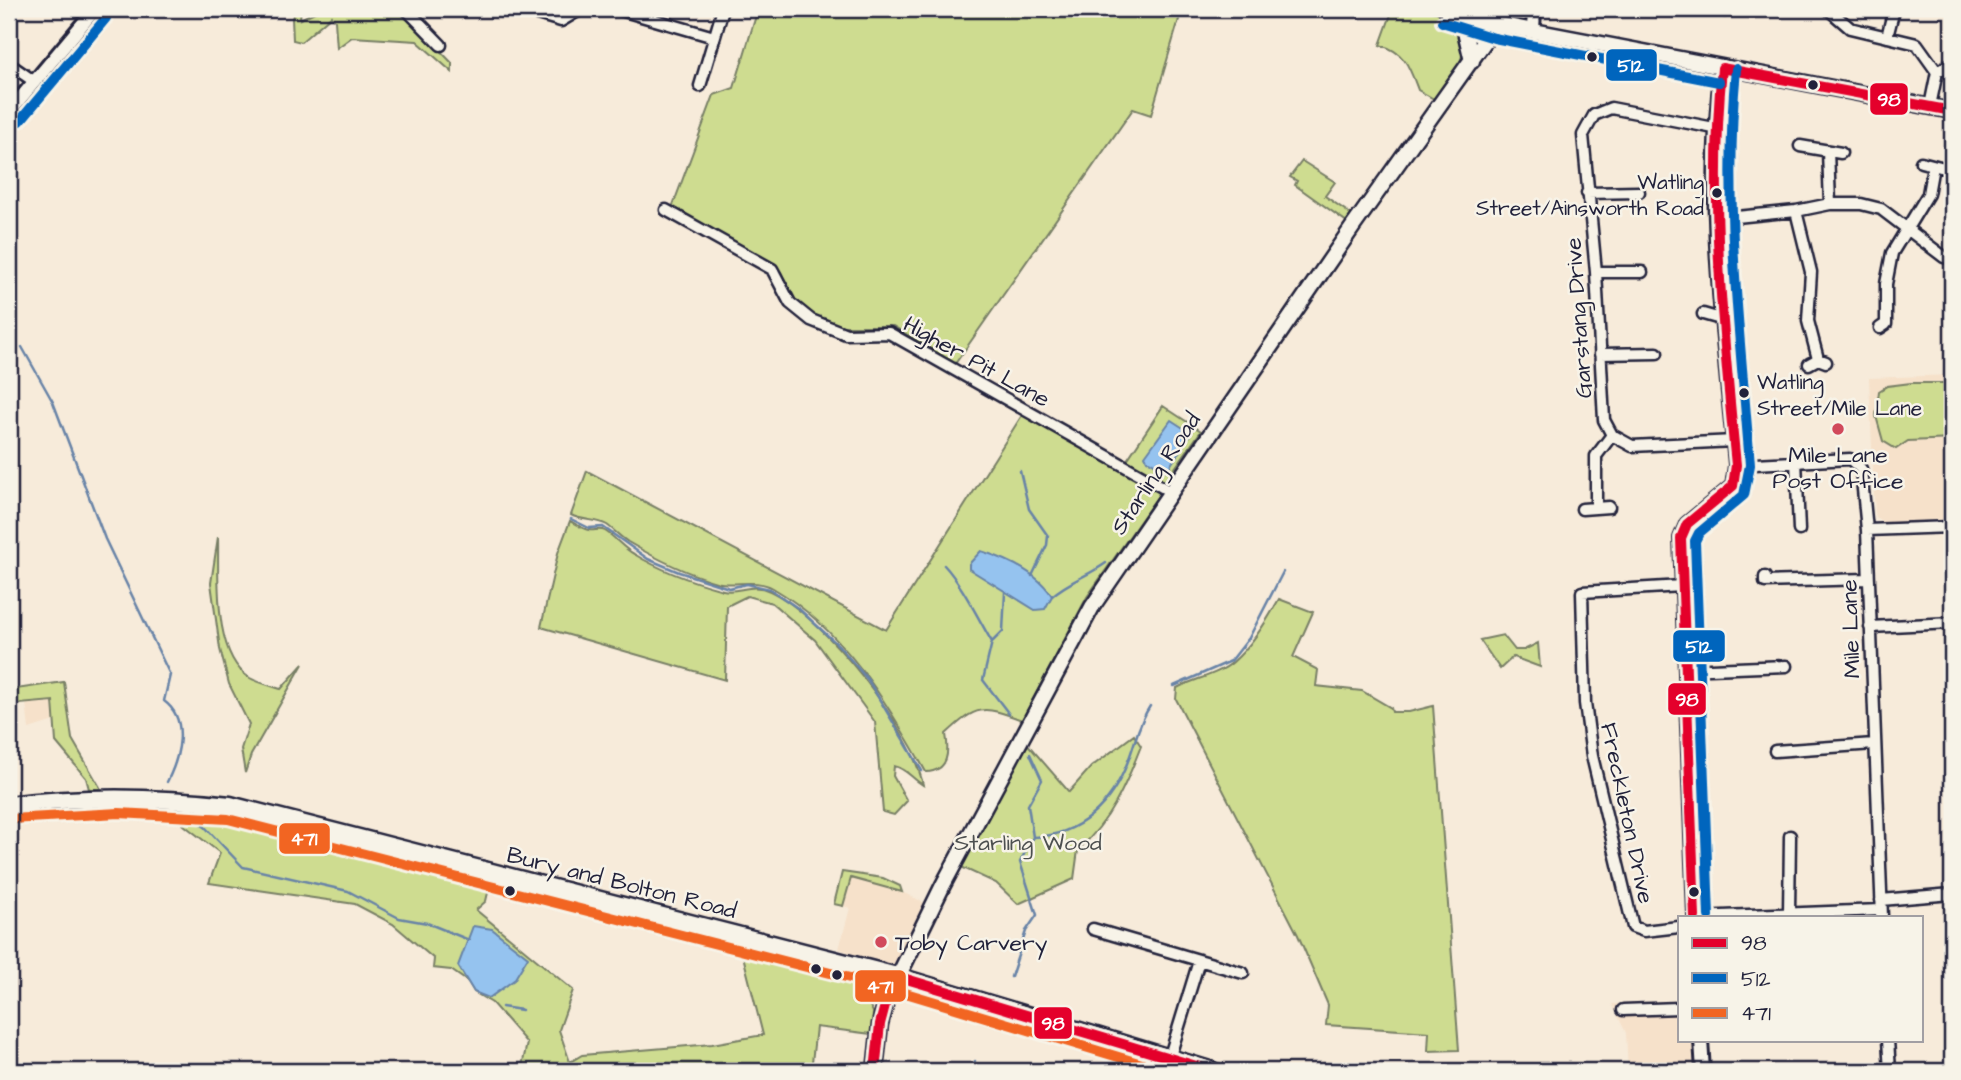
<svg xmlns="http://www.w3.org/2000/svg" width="1961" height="1080" viewBox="0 0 1961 1080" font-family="'Architects Daughter',sans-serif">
	<rect width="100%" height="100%" fill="#f7ebda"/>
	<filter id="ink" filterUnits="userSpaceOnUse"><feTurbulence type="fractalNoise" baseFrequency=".0143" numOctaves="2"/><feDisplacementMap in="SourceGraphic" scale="14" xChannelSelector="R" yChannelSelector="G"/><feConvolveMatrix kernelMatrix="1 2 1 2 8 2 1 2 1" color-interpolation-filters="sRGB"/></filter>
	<g filter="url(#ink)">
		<path fill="#f6e1ca" d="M1952 375V519L1883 523 1875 516 1869 378Z
			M53 701 54 721 29 729 26 703Z
			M850 878 902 892 927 904 898 961 889 966 839 949 850 908 843 906Z
			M1679 1001V1040H1693V1071H1628L1626 1033 1612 1004Z"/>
		<path fill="#cedc90" stroke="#787f66" stroke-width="2" d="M296 9H301L300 19 321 9H400L452 63V72L417 41 352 37 337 48 335 21 331 16 301 42 293 40 292 18Z
			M758 9H1182L1151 115 1133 109 955 364 893 326H840L817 318 793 302 781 272 772 263 672 208 714 95 734 88Z
			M1393 9C1418 9 1454 6 1461 37 1463 47 1464 54 1459 64 1453 76 1443 88 1434 99L1418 90C1409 66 1405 52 1380 45Z
			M1302 161 1335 182 1325 196 1352 215 1347 222 1295 185 1297 181 1290 177Z
			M1911 383H1949L1952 439 1908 441 1896 449 1883 441 1876 416 1879 391 1887 386Z
			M1163 406 1201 431 1165 482 1127 460Z
			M1024 412 1162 490 1087 597 1022 720C982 705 977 705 946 734 949 752 949 771 926 772 887 702 844 630 773 588 755 578 734 587 716 582 686 573 655 558 628 542 620 537 614 530 607 525 597 519 582 521 571 515L587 471 886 630Z
			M570 521C576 524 583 529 589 530 594 531 600 528 605 531 615 537 623 548 634 554 660 570 693 582 723 590 738 594 751 582 770 591 823 616 911 727 923 785 912 779 906 768 894 766L893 776 907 801 894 815 883 812 875 722 815 640 772 603 747 596 727 606 725 680 541 627 558 553Z
			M218 537C219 576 212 655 250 678 259 683 271 686 281 689L303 664 251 755 245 773 241 749 249 724 229 684 220 649 211 583Z
			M1279 599 1313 612 1293 657 1318 670 1316 686 1362 691 1391 708 1392 712H1409L1433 706 1459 1050 1428 1051 1429 1032 1326 1025 1328 1005 1298 935 1176 699 1177 688C1194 679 1220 674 1233 662 1252 645 1267 621 1279 599Z
			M1503 635 1515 650H1524L1538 643 1540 667 1513 657 1500 669 1480 640Z
			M64 682 72 739 101 789H89L86 778 56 742 53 701 9 705V690Z
			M1134 735 1141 746C1125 787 1111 820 1078 850L1074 879 1018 904 996 883 959 866 1025 741 1069 792 1091 767Z
			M166 811 227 812 491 880 486 901 476 910 573 990 559 1030 570 1062 582 1055 712 1044 763 1035 740 944 852 971 873 1012 872 1034 816 1027 811 1071H521L527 1043 492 1003 474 992 468 982 451 970 433 968 434 959 393 924 355 904 209 883 220 853Z
			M842 872 883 878 900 886 902 892 851 878 843 906 834 904Z"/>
		<path fill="#95c3ef" stroke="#6783a7" stroke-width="2" d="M1171 420 1191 433 1167 471 1147 460 1145 456Z
			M981 551C1007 559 1037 572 1052 596L1045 609 1035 610 969 569V564Z
			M473 926 492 929 528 957 514 980 489 998 474 992 458 966Z"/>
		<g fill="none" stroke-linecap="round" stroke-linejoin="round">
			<path stroke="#6783a7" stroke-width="2.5" d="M22 347 53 402 105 539 170 675 164 701C190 720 179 758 167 782
				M1020 471 1029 509 1048 536 1047 545 1032 576
				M571 519 589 528 603 527 648 559 679 572 729 588 747 584 770 589 799 609 839 646 868 680 922 771
				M944 565C961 583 979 620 992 642L983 680 1009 714
				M1052 596C1069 581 1088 576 1106 563
				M993 641 1003 631 1005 592
				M1174 686 1231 661 1249 638 1283 572
				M185 815 205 827 243 867 348 891 399 918 427 923 469 940
				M1033 837C1080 836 1112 804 1128 761 1136 741 1138 724 1150 706
				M1011 977 1026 931 1037 915 1020 862 1033 837 1028 805 1042 780 1030 754
				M502 1007 522 1010
				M971 1071 975 1061"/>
			<g stroke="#22223b" stroke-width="15">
				<path id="minor" d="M406 9 441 45
					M520 9 561 21 581 9
					M617 9 714 37
					M1654 9H1661
					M1828 9 1850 28 1917 44 1937 72 1930 106
					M1725 11 1726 9
					M1887 37 1894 9
					M9 64 35 82
					M1937 72 1952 63
					M700 86 723 9
					M1714 128 1611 108 1594 115 1583 135 1596 272 1604 420 1612 435 1632 446 1734 441
					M1800 146 1841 153
					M1828 151 1830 204
					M1921 162 1952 170
					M1587 193 1639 192
					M666 210 772 269 790 303 811 320 846 334 889 333 1169 491
					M1796 211 1811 272 1808 321 1818 359
					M1717 219 1796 211 1830 204H1861L1881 209 1944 257 1952 259
					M1596 272H1642
					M1703 314 1724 320
					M1880 328 1886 324V284L1892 253 1928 194 1933 166
					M1600 354 1657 353
					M1809 364 1818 359 1826 362
					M1796 460 1799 530
					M1736 465 1850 459 1861 469 1867 530 1882 917
					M1596 507V456L1612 435
					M1582 509 1609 507
					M1867 530 1952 527
					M1765 577V582L1867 579
					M1870 627 1952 623
					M1685 670 1786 666
					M1775 751 1874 744
					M1881 900 1952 894
					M1789 913 1790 836
					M1695 917 1881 910
					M1679 927 1644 931 1633 927 1592 756 1585 703 1582 592 1682 586
					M1093 929 1243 973
					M1623 1010 1679 1008
					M1888 1040 1890 1071
					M1169 1059 1199 961"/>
			</g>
			<g stroke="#22223b" stroke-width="18">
				<path id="tertiary" d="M1533 31 1534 9
					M9 112 95 9
					M1695 917 1681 538 1687 524 1733 486 1736 465C1724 337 1705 196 1722 68
					M1701 1040 1703 1071"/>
			</g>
			<g stroke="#22223b" stroke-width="19">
				<path id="secondary" d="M1446 9 1497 24 1952 111
					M1455 12 1465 31 1472 61
					M898 977 943 885 1092 607 1354 225 1497 24
					M875 1071 880 1024 893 975"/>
			</g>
			<g stroke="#22223b" stroke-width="21">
				<path id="trunk" d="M9 805C81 796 157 797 230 805L893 975 1213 1071"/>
			</g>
			<use href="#minor" stroke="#f7f3e8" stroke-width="10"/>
			<use href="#tertiary" stroke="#f7f3e8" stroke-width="12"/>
			<use href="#secondary" stroke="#f7f3e8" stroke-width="14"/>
			<use href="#trunk" stroke="#f7f3e8" stroke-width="16"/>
			<g stroke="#f7f3e8" stroke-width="16">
				<path id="bus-1" d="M1722 68 1952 111
					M1695 917 1681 538 1687 524 1733 486 1736 465C1723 332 1709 201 1722 68
					M893 975 1213 1071
					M875 1071 880 1024 893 975"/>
			</g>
			<g stroke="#f7f3e8" stroke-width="16">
				<path id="bus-2" d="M1442 22 1494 38 1719 82
					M20 121 106 18
					M1709 916 1695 541 1699 533 1744 495 1750 465C1740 332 1723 203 1736 69"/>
			</g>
			<g stroke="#f7f3e8" stroke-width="16">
				<path id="bus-3" d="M10 819 119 813 228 819 889 988 1165 1071"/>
			</g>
			<use href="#bus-1" stroke="#e4002b" stroke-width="10"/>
			<use href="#bus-2" stroke="#0065bd" stroke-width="10"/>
			<use href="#bus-3" stroke="#f26522" stroke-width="10"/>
		</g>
	</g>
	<g fill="#22223b" stroke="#f7f3e8" stroke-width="2.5">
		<circle cx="1592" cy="57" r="6"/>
		<circle cx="1813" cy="85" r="6"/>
		<circle cx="1717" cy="193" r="6"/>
		<circle cx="1744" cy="393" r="6"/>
		<circle cx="510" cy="891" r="6"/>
		<circle cx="1694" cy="892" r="6"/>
		<circle cx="816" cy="969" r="6"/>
		<circle cx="837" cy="975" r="6"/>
	</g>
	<g fill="#d1495b" stroke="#f7f3e8" stroke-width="2.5">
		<circle cx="1838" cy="429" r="7"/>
		<circle cx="881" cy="942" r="7"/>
	</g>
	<g text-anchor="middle" stroke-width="5" stroke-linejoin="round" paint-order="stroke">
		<g font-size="21" fill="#22223b" stroke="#f7f3e8" text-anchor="end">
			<text x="1704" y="189">Watling<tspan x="1704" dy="26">Street/Ainsworth Road</tspan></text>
			<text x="1757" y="389" text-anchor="start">Watling<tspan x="1757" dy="26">Street/Mile Lane</tspan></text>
		</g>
		<g font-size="23" fill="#22223b" stroke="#f7f3e8">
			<text transform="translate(1578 318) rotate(-94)" y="8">Garstang Drive</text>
			<text transform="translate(977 361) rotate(29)" y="8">Higher Pit Lane</text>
			<text transform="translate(1155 473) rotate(-56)" y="8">Starling Road</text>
			<text transform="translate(1850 629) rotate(-92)" y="8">Mile Lane</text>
			<text transform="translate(1628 813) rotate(78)" y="8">Freckleton Drive</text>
			<text transform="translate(622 882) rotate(14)" y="8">Bury and Bolton Road</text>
		</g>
		<g font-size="23" fill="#22223b" stroke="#f7f3e8">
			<text x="1838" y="462">Mile Lane<tspan x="1838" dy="26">Post Office</tspan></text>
			<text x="895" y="950" text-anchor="start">Toby Carvery</text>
		</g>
		<g font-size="23" fill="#4d5050" stroke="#f7f3e8">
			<text x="1028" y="850">Starling Wood</text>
		</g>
	</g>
	<g stroke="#f7f3e8" stroke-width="2.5">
		<rect x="1605" y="48" width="53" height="34" rx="7" fill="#0065bd"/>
		<rect x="1869" y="82" width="40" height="34" rx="7" fill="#e4002b"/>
		<rect x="1672" y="629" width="54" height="34" rx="7" fill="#0065bd"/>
		<rect x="1667" y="682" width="40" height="34" rx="7" fill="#e4002b"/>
		<rect x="278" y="822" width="53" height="33" rx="7" fill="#f26522"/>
		<rect x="854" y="969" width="53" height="34" rx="7" fill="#f26522"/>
		<rect x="1033" y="1006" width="40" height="34" rx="7" fill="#e4002b"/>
	</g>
	<g font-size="19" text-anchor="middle" font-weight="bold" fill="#fff">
		<text x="1631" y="72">512</text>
		<text x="1889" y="106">98</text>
		<text x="1699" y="653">512</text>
		<text x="1687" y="706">98</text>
		<text x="304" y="845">471</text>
		<text x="880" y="993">471</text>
		<text x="1053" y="1030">98</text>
	</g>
	<rect width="1961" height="1080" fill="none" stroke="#f7f3e8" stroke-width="35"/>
	<rect x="18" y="18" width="1926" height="1045" fill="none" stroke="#22223b" stroke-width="2.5" filter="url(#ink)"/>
	<rect x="1678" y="916" width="245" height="126" fill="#f7f3e8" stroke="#a29fa3" stroke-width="2"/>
	<rect x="1692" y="938" width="35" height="10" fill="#e4002b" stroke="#a29fa3" stroke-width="2"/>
	<text x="1741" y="950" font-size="21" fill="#22223b">98</text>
	<rect x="1692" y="973" width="35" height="10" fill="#0065bd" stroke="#a29fa3" stroke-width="2"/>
	<text x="1741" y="986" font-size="21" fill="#22223b">512</text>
	<rect x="1692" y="1008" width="35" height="10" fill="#f26522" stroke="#a29fa3" stroke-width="2"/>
	<text x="1741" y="1020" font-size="21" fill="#22223b">471</text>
</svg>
